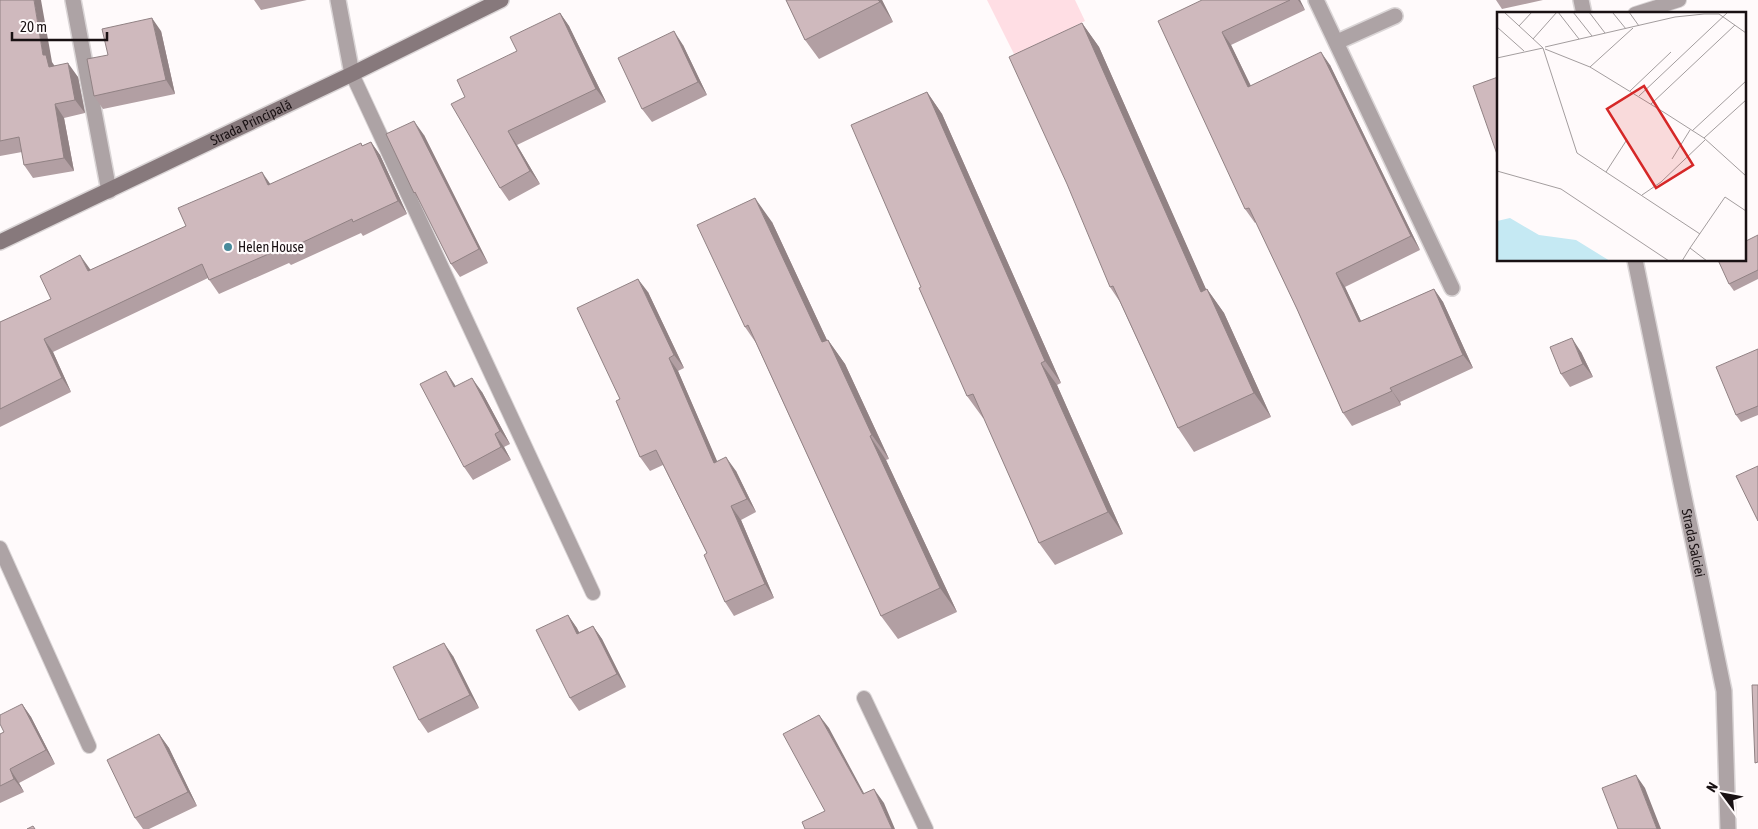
<svg xmlns="http://www.w3.org/2000/svg" width="1758" height="829" viewBox="0 0 1758 829" font-family="'Asap Condensed',sans-serif">
	<rect width="100%" height="100%" fill="#fffafb"/>
	<path fill="#ffdee4" d="M987 0H1075L1085 21 1015 56Z"/>
	<g fill="none" stroke-linecap="round" stroke-linejoin="round">
		<g stroke="#dad5d6" stroke-width="16">
			<path id="lane" d="M1635 14 1679 0
				M352 74 593 593
				M0 548 89 746
				M864 698 926 829"/>
		</g>
		<g stroke="#dad5d6" stroke-width="18">
			<g id="street">
				<path d="M73 0 109 191"/>
				<path d="M338 0 352 74"/>
				<path d="M1316 0 1452 288"/>
				<path d="M1581 0 1584 14"/>
				<path d="M1337 42 1395 16"/>
				<path id="s1" d="M1635 260 1724 691 1728 829"/>
			</g>
		</g>
		<g stroke="#dad5d6" stroke-width="18">
			<g id="secondary">
				<path id="s2" d="M0 242 352 74 501 0"/>
			</g>
		</g>
		<use href="#lane" stroke="#ada3a5" stroke-width="14"/>
		<use href="#street" stroke="#ada3a5" stroke-width="15"/>
		<use href="#secondary" stroke="#87797c" stroke-width="15"/>
	</g>
	<path fill="#b29fa3" d="M0 0 54 66 78 77 85 113 64 118 74 171 33 178 24 165 22 152 0 156Z
		M254 0H307L261 10Z
		M786 0H882L893 22 819 59 805 40Z
		M1202 0H1300L1305 10 1231 45 1251 86 1330 65 1420 250 1345 287 1361 321 1434 289 1443 302 1473 368 1400 402 1401 405 1352 426 1343 413 1297 309 1256 222 1255 223 1245 209Z
		M1496 0H1543L1502 9Z
		M560 13 569 26 606 102 517 145 540 184 509 201 500 188 465 97Z
		M1082 23 1099 47 1206 290 1207 289 1224 313 1271 417 1194 452 1178 428 1120 302 1110 287Z
		M161 31 175 94 103 109 94 96 108 55Z
		M683 45 707 95 652 122 642 109Z
		M927 92 942 114 1061 383 1057 385 1123 534 1055 565 1039 543 984 418H983L967 396 921 287Z
		M424 135 488 263 460 277 451 264 421 203 414 193Z
		M371 142 380 155 407 214 363 236 361 233 291 265 289 263 219 294 208 278 53 352 71 392 0 427V322L51 299 90 270 186 226 271 184Z
		M772 222 827 340H828L845 364 889 459 886 460 957 612 898 639 881 616 756 343 745 327Z
		M1758 235V279L1734 291 1729 284Z
		M648 292 684 368 678 371 717 462 736 471 756 512 741 520 774 598 734 616 725 602 707 553 663 465 650 471 640 457Z
		M1758 349V415L1741 422 1736 415Z
		M1581 352 1593 377 1570 387 1561 374Z
		M456 386 482 392 510 444 504 447 511 460 473 480 464 467Z
		M568 615 579 632 593 626 602 639 626 687 579 711 570 698Z
		M453 656 479 708 428 733 419 720Z
		M22 704 31 717 55 764 19 783 24 792 0 803V734L4 732Z
		M159 734 169 748 197 806 149 829H143L135 818Z"/>
	<path fill="#918284" d="M34 0H41L52 62 56 68 49 67 43 55Z
		M878 0H882L893 22 880 2Z
		M1298 0H1300L1305 10Z
		M560 13 569 26 606 102 596 89Z
		M152 18 161 31 175 94 166 80Z
		M1082 23 1099 47 1218 316 1201 292Z
		M674 31 683 45 707 95 698 82Z
		M1222 32 1231 45 1258 101 1248 87Z
		M1321 52 1330 65 1420 250 1411 236Z
		M68 63 78 77 85 113 75 100Z
		M927 92 942 114 1061 383 1045 361Z
		M55 104 64 118 74 171 64 158Z
		M414 121 424 135 488 263 479 249Z
		M508 131 517 145 540 184 530 171Z
		M371 142 380 155 407 214 398 201Z
		M262 172 271 185H268Z
		M755 198 772 222 839 366 822 342Z
		M80 255 90 269 97 284 88 271Z
		M1336 273 1345 287 1368 336 1359 322Z
		M638 279 648 292 684 368 674 355Z
		M1207 289 1224 313 1271 417 1254 393Z
		M1434 289 1443 302 1473 368 1463 355Z
		M1572 338 1581 352 1593 377 1583 364Z
		M44 339 53 352 71 392 62 378Z
		M828 340 845 364 889 459 872 435Z
		M669 358 678 371 724 477 714 463Z
		M1041 363 1057 385 1123 534 1108 512Z
		M446 371 455 385 464 401 454 387Z
		M472 378 482 392 510 444 500 431Z
		M1390 388 1400 402 1401 405 1392 391Z
		M495 434 504 447 511 460 501 447Z
		M870 436 886 460 957 612 940 588Z
		M726 457 736 471 756 512 747 499Z
		M731 506 741 520 774 598 765 584Z
		M568 615 577 628 586 647 577 634Z
		M593 626 602 639 626 687 617 674Z
		M444 643 453 656 479 708 470 695Z
		M22 704 31 717 55 764 46 750Z
		M819 715 829 728 872 808 863 794Z
		M159 734 169 748 197 806 188 792Z
		M10 769 19 783 24 792 14 779Z
		M1636 775 1645 788 1661 829H1657Z
		M874 789 884 803 895 829H892Z"/>
	<path fill="#cfb9bd" stroke="#918284" d="M0 0H34L43 55H46L49 67 68 63 75 100 55 104 64 158 24 165 19 137 0 141Z
		M786 0H878L880 2 805 40Z
		M1202 0H1290L1222 32 1248 87 1321 52 1411 236 1336 273 1359 322 1434 289 1463 355 1390 388 1392 391 1343 413 1297 309 1249 208 1245 209 1158 21Z
		M560 13 596 89 508 131 530 171 500 188 451 104 465 97 457 80 517 51 510 37Z
		M152 18 166 80 94 96 87 59 108 55 102 29Z
		M1082 23 1201 292 1207 289 1254 393 1178 428 1113 286 1110 287 1067 184 1009 57Z
		M674 31 698 82 642 109 618 58Z
		M1498 77V157L1473 86Z
		M927 92 1045 361 1041 363 1108 512 1039 543 973 394 967 396 919 288 921 287 851 125Z
		M414 121 479 249 451 264 415 192 414 193 386 134Z
		M371 142 398 201 353 222 352 219 282 252 280 249 209 280 202 264 44 339 62 378 0 409V322L51 299 40 276 80 255 88 271 186 226 178 208 262 172 268 185 361 143 362 146Z
		M755 198 822 342 828 340 872 435 870 436 940 588 881 616 748 325 745 327 697 225Z
		M1758 235V270L1729 284 1718 260H1744V242Z
		M638 279 674 355 669 358 714 463 726 457 747 499 731 506 765 584 725 602 704 555 707 553 656 450 640 457 616 401 620 399 577 308Z
		M1572 338 1583 364 1561 374 1550 347Z
		M1758 349V406L1736 415 1716 367Z
		M446 371 454 387 472 378 500 431 495 434 501 447 464 467 420 384Z
		M1758 466V521L1736 476Z
		M568 615 577 634 593 626 617 674 570 698 536 630Z
		M444 643 470 695 419 720 393 667Z
		M1752 685H1758V762L1755 763Z
		M22 704 46 750 10 769 14 779 0 786V734L4 732 0 724V715Z
		M819 715 863 794 874 789 892 829H805L802 822 825 811 783 734Z
		M159 734 188 792 135 818 107 760Z
		M1636 775 1657 829H1618L1602 788Z
		M33 826 35 829H27Z"/>
	<circle fill="#488a9b" stroke="#fffafb" stroke-width="2" cx="228" cy="247" r="5"/>
	<g text-anchor="middle" stroke-width="4.5" stroke-linejoin="round" paint-order="stroke">
		<g font-size="14" fill="#191113" stroke="#fffafb">
			<text dy="5" stroke="none"><textPath href="#s2" startOffset="278">Strada Principală</textPath></text>
			<text dy="5" stroke="none"><textPath href="#s1" startOffset="289">Strada Salciei</textPath></text>
		</g>
		<g font-size="14" fill="#191113" stroke="#fffafb" text-anchor="start">
			<text x="238" y="252">Helen House</text>
		</g>
	</g>
	<g transform="translate(1497 12)">
		<rect width="249" height="249" fill="#fffafb"/>
		<path d="M13 206 42 223 79 228 113 249H0V209Z" fill="#c5e9f3"/>
		<path fill="none" stroke="#a39d9e" stroke-width="1" d="M7 0 46 36M61 0 82 27M76 0 95 24M92 0 108 21M132 0 142 14M116 1 129 17M22 14 35 0M0 15 27 39M36 27 60 0M48 35 178 5 207 2H222L249 21M46 36 80 141 203 222M48 37 93 55 168 101 207 126 249 164M0 46 46 36M93 55 136 16M133 79 174 40M142 84 231 0M154 92 238 13M195 119 249 69M207 126 249 88M175 147 193 118M0 159 64 177 172 249M109 160 129 129M145 183 164 170 208 128M185 249 193 236M210 249 193 236 228 185 249 199"/>
		<path fill="#d62828" fill-opacity="0.15" stroke="#d62828" stroke-width="2.5" d="M147 74 196 153 159 176 110 97Z"/>
		<rect width="249" height="249" fill="none" stroke="#191113" stroke-width="2.5"/>
	</g>
	<g transform="translate(1723 794) rotate(302)" stroke="#fffafb" stroke-width="4" paint-order="stroke">
	<path d="M0-4L9 19L0 12L-9 19Z" fill="#191113"/>
	<text y="-8" font-size="14" font-weight="bold" text-anchor="middle" fill="#191113">N</text>
	</g>
	<path d="M12 32v8h95v-8" fill="none" stroke="#191113" stroke-width="2.5"/>
	<text x="20" y="32" font-size="15" fill="#191113" stroke="#fffafb" stroke-width="4" paint-order="stroke">20 m</text>
</svg>
